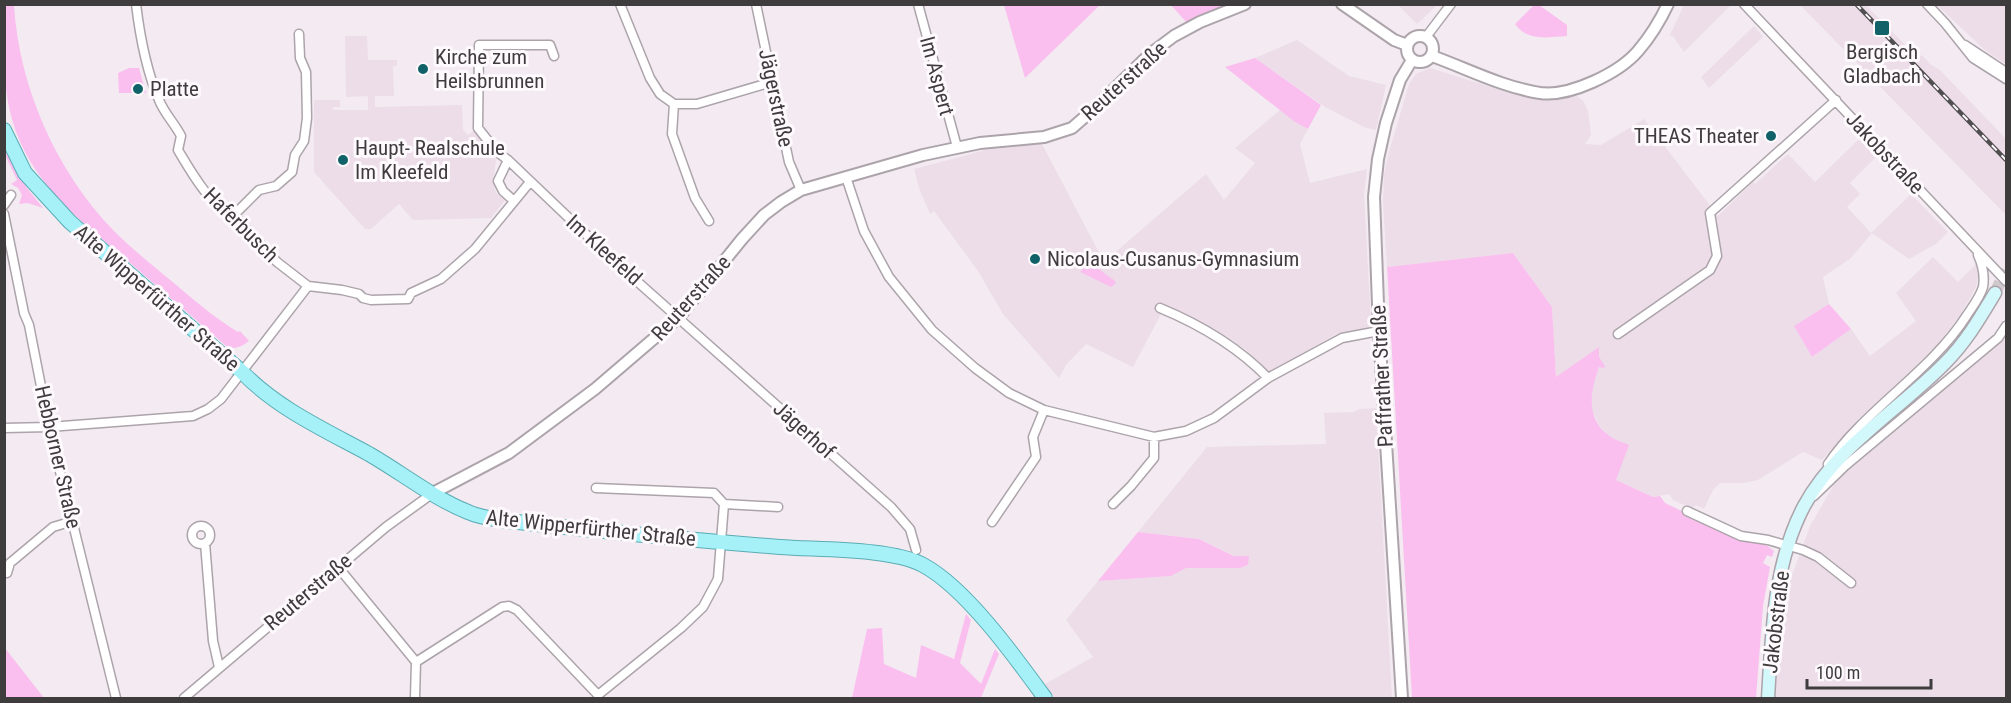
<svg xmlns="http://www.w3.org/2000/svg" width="2011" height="703" viewBox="0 0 2011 703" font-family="'Roboto Condensed',sans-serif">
	<rect width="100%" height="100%" fill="#f3ebf1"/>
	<path fill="#ecdde9" d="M1398 5H1437L1417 24Z
		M1684 5H1731L1684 52 1672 35 1669 37Z
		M1800 5H1866L1918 58 1922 55 1930 64 1940 70 2006 139V215Z
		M1937 5H2006V64L1986 51Z
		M1754 26 1763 37 1709 88 1701 77Z
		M345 36H367L368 60H397V66H393L394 96H375V107L462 105 463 130 468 135 473 131 493 154 496 160 493 183 496 193 505 200 491 218 413 220 399 204 371 229H365L314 172V100H340V107H333V110H368V96L346 97Z
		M1297 40 1349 76 1386 85 1376 130 1364 127 1325 107 1255 58Z
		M1430 68 1497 89 1524 96 1540 97 1575 94 1584 102 1588 111 1591 135 1585 144 1601 145 1644 119 1718 216 1753 182 1755 184 1788 154 1815 182 1859 139 1876 157 1850 183 1860 194 1847 207 1871 233 1911 194 1948 232 1936 244 1909 259 1872 233 1851 258 1823 277 1829 304 1794 326 1812 357 1851 329 1870 356 1916 321 1896 293 1933 257 1958 282 1976 264 1978 276 1976 287 1961 314 1934 349 1856 421 1822 460 1803 452 1758 480 1743 483H1720L1713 490 1704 509 1696 505 1692 508 1689 507 1673 500 1669 494 1653 497 1616 480 1608 436 1599 425 1592 410 1591 399V391L1599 366V348L1556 377 1552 307 1513 253 1387 267 1383 202 1384 174 1389 152 1409 84 1416 74Z
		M1280 110 1308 129 1300 144 1310 183 1367 169 1364 194 1371 324 1367 329 1347 331 1336 334 1272 371H1266L1246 350 1226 336 1162 303 1158 312 1161 314 1133 367 1086 344 1066 365 1059 378 1003 314 978 271 934 211 930 214 919 188 914 169 986 150 1042 144 1104 262 1206 174 1224 200 1255 163 1235 148Z
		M2006 335V698H1775L1778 651 1791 578 1810 526 1836 481 1997 346Z
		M1376 408 1392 698H1054L1045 684 1093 657 1066 620 1098 581 1171 576 1185 568H1240L1248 565V556H1235L1200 539 1138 532 1207 447 1326 444 1324 413 1354 412 1359 409Z"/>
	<path fill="#fabfef" d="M4 5H14C19 87 56 171 114 231 131 248 151 264 169 279 192 298 213 317 238 332L240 331 249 341C241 347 235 350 226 346 194 318 161 290 129 262 84 224 37 188 16 132 1 91 4 47 4 5Z
		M1004 5V4L1100 5 1025 78Z
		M1171 5H1224L1187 23Z
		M1534 5H1539L1567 25V36C1547 37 1528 42 1515 24Z
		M1255 58 1321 105 1308 129 1295 122 1225 67Z
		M129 68H139L146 93H119L118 73Z
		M4 149 27 188 43 208 28 203 19 204 22 195 18 188 11 184 17 180 5 155Z
		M1513 253 1552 307 1556 377 1599 347V357L1605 366 1604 368 1599 367C1591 390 1585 416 1607 434 1612 439 1622 442 1629 445L1616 480 1653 497 1660 496 1665 503 1744 541 1765 544 1774 551 1772 557 1767 555 1763 563 1770 567 1763 606 1756 698H1412L1387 267Z
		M1087 264H1092L1115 281 1116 283 1111 287 1080 272Z
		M1829 304 1851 329 1812 357 1794 326Z
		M1138 532 1199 539 1234 556H1249L1248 565 1240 568H1186L1171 576 1098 581Z
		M966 614 971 620 960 663 981 684 995 649 999 654 981 698H852L867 629 882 628 884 664 916 678 921 645 954 659Z
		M4 648H5L44 698H5Z"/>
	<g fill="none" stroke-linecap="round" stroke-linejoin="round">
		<path stroke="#cfc8cd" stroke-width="12" stroke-dasharray="12 6" stroke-linecap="butt" d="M1995 293 2006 270"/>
		<g stroke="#aca4aa" stroke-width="11">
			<path id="minor" d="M620 4 650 78 660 94 674 104 672 134 695 198 709 221
				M756 4 789 162 801 190
				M918 4 957 147
				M1744 4 2006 281
				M1927 4 1945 23 1973 58 2006 79
				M1426 37 1451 4
				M1965 45 2006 72
				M674 104H697L772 82
				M508 160 613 260 891 507 910 529 916 550
				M846 177 864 231 889 277 932 330 975 368 1009 393 1044 410 1154 437 1186 431 1214 418 1268 378 1342 338 1379 331
				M514 201 503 191 498 181 508 160 496 151 478 128 479 45H550L554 56
				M4 205 11 195
				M4 214 24 313 29 325 49 427 116 698
				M234 215 259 190 276 186 292 172 295 155 304 141 307 118 306 72 300 58 299 34
				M308 286 342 290 359 294 363 298 371 300 408 299 411 293 441 279 475 249 530 182
				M1160 308C1201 325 1237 346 1268 378
				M1618 334 1710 270 1717 256 1710 213 1836 100
				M4 428 49 427 193 416 208 409 221 399 308 286 277 262 234 215C211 208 190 170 178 150L181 136C175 124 164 113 159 100 146 70 140 37 136 4
				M1828 464C1865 409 1931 372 1967 315 1973 306 1980 297 1983 287 1985 275 1983 266 1978 255
				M596 488 714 493 724 504 778 507
				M1814 496 1845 466 1998 338 2006 326
				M1113 504 1131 486 1154 458V437
				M1687 511 1741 536 1768 540 1803 550 1818 557 1851 583
				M992 522 1036 457 1033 437 1044 410
				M192 535a9 9 0 1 1 18 0a9 9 0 1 1-18 0Z
				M205 543 213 641 219 667
				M338 567 416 662 502 607 509 606 517 610 598 695 681 628 703 607 718 579 724 504
				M7 573 10 563 53 527 73 521
				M184 698 386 527 433 493
				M415 698 416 662"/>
		</g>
		<g stroke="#aca4aa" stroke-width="14">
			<path id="tertiary" d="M1342 4 1394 40 1407 45
				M1407 49a13 13 0 1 1 26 0a13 13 0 1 1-26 0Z
				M1432 56C1468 69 1502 87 1540 93 1570 97 1619 73 1638 51 1650 37 1660 21 1668 4
				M433 493 509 453 595 389 679 317 742 239 764 215 781 202 801 190 923 155 980 143 1044 137 1072 128 1095 108 1150 54 1174 36 1200 22 1245 4
				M1402 698 1379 331 1374 197 1378 159 1386 123 1400 80 1412 60"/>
		</g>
		<g stroke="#aca4aa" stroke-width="15">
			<path id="secondary" d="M1768 698C1772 634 1773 565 1804 506 1836 447 1899 410 1945 363 1966 342 1980 318 1995 293"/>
		</g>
		<g stroke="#5bacb4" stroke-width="16">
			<path id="primary" d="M4 130 25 173 70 222 242 372C278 409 325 430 369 454 402 473 433 498 468 512 481 518 495 519 508 521 599 531 689 540 780 547 817 550 892 548 923 565 966 588 1016 658 1045 698"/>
		</g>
		<use href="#minor" stroke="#fff" stroke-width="8"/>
		<use href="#tertiary" stroke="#fff" stroke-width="10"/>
		<use href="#secondary" stroke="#d2f8fc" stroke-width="12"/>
		<use href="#primary" stroke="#a6f1f8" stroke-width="14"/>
		<g stroke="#524f51" stroke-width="4.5">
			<path id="rail" d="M1856 4 2006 160"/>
		</g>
		<use href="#rail" stroke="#fef9fd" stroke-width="2" stroke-dasharray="7" stroke-linecap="butt"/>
	</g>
	<g fill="#116168" stroke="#fef9fd" stroke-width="2">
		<rect x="1874" y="20" width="16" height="16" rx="3"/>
		<circle cx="423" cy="69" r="6"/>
		<circle cx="138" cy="89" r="6"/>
		<circle cx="1771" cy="136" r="6"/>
		<circle cx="343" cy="160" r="6"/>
		<circle cx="1035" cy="259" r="6"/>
	</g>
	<g text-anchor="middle" stroke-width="6" stroke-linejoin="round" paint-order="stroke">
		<g font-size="21" fill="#3f3c3e" stroke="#fef9fd" text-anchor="start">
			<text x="1882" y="59" text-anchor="middle">Bergisch<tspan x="1882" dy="24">Gladbach</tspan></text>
			<text x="435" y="64">Kirche zum<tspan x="435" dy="24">Heilsbrunnen</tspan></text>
			<text x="150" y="96">Platte</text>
			<text x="1759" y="143" text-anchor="end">THEAS Theater</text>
			<text x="355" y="155">Haupt- Realschule<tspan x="355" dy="24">Im Kleefeld</tspan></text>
			<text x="1047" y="266">Nicolaus-Cusanus-Gymnasium</text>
		</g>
		<g font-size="21" fill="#3f3c3e" stroke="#fef9fd">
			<text transform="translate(937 76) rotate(75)" y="7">Im Aspert</text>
			<text transform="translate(1124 81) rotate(-42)" y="7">Reuterstraße</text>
			<text transform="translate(776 98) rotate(78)" y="7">Jägerstraße</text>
			<text transform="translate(1885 153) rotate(47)" y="7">Jakobstraße</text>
			<text transform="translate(241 225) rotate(45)" y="7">Haferbusch</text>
			<text transform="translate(604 250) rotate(42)" y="7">Im Kleefeld</text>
			<text transform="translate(157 298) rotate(41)" y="7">Alte Wipperfürther Straße</text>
			<text transform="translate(691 298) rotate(-48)" y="7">Reuterstraße</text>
			<text transform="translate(1382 376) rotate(-93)" y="7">Paffrather Straße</text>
			<text transform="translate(804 430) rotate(42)" y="7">Jägerhof</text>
			<text transform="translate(58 457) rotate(77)" y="7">Hebborner Straße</text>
			<text transform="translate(591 528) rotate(6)" y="7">Alte Wipperfürther Straße</text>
			<text transform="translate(308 592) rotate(-40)" y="7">Reuterstraße</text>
			<text transform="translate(1776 622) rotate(-83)" y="7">Jakobstraße</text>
		</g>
	</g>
	<rect width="2011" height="703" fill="none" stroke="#3f3c3e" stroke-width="12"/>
	<path d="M1807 679v9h124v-9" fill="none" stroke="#3f3c3e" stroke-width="3"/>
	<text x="1816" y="679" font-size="18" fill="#3f3c3e" stroke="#fef9fd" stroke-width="4.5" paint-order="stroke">100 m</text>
</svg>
